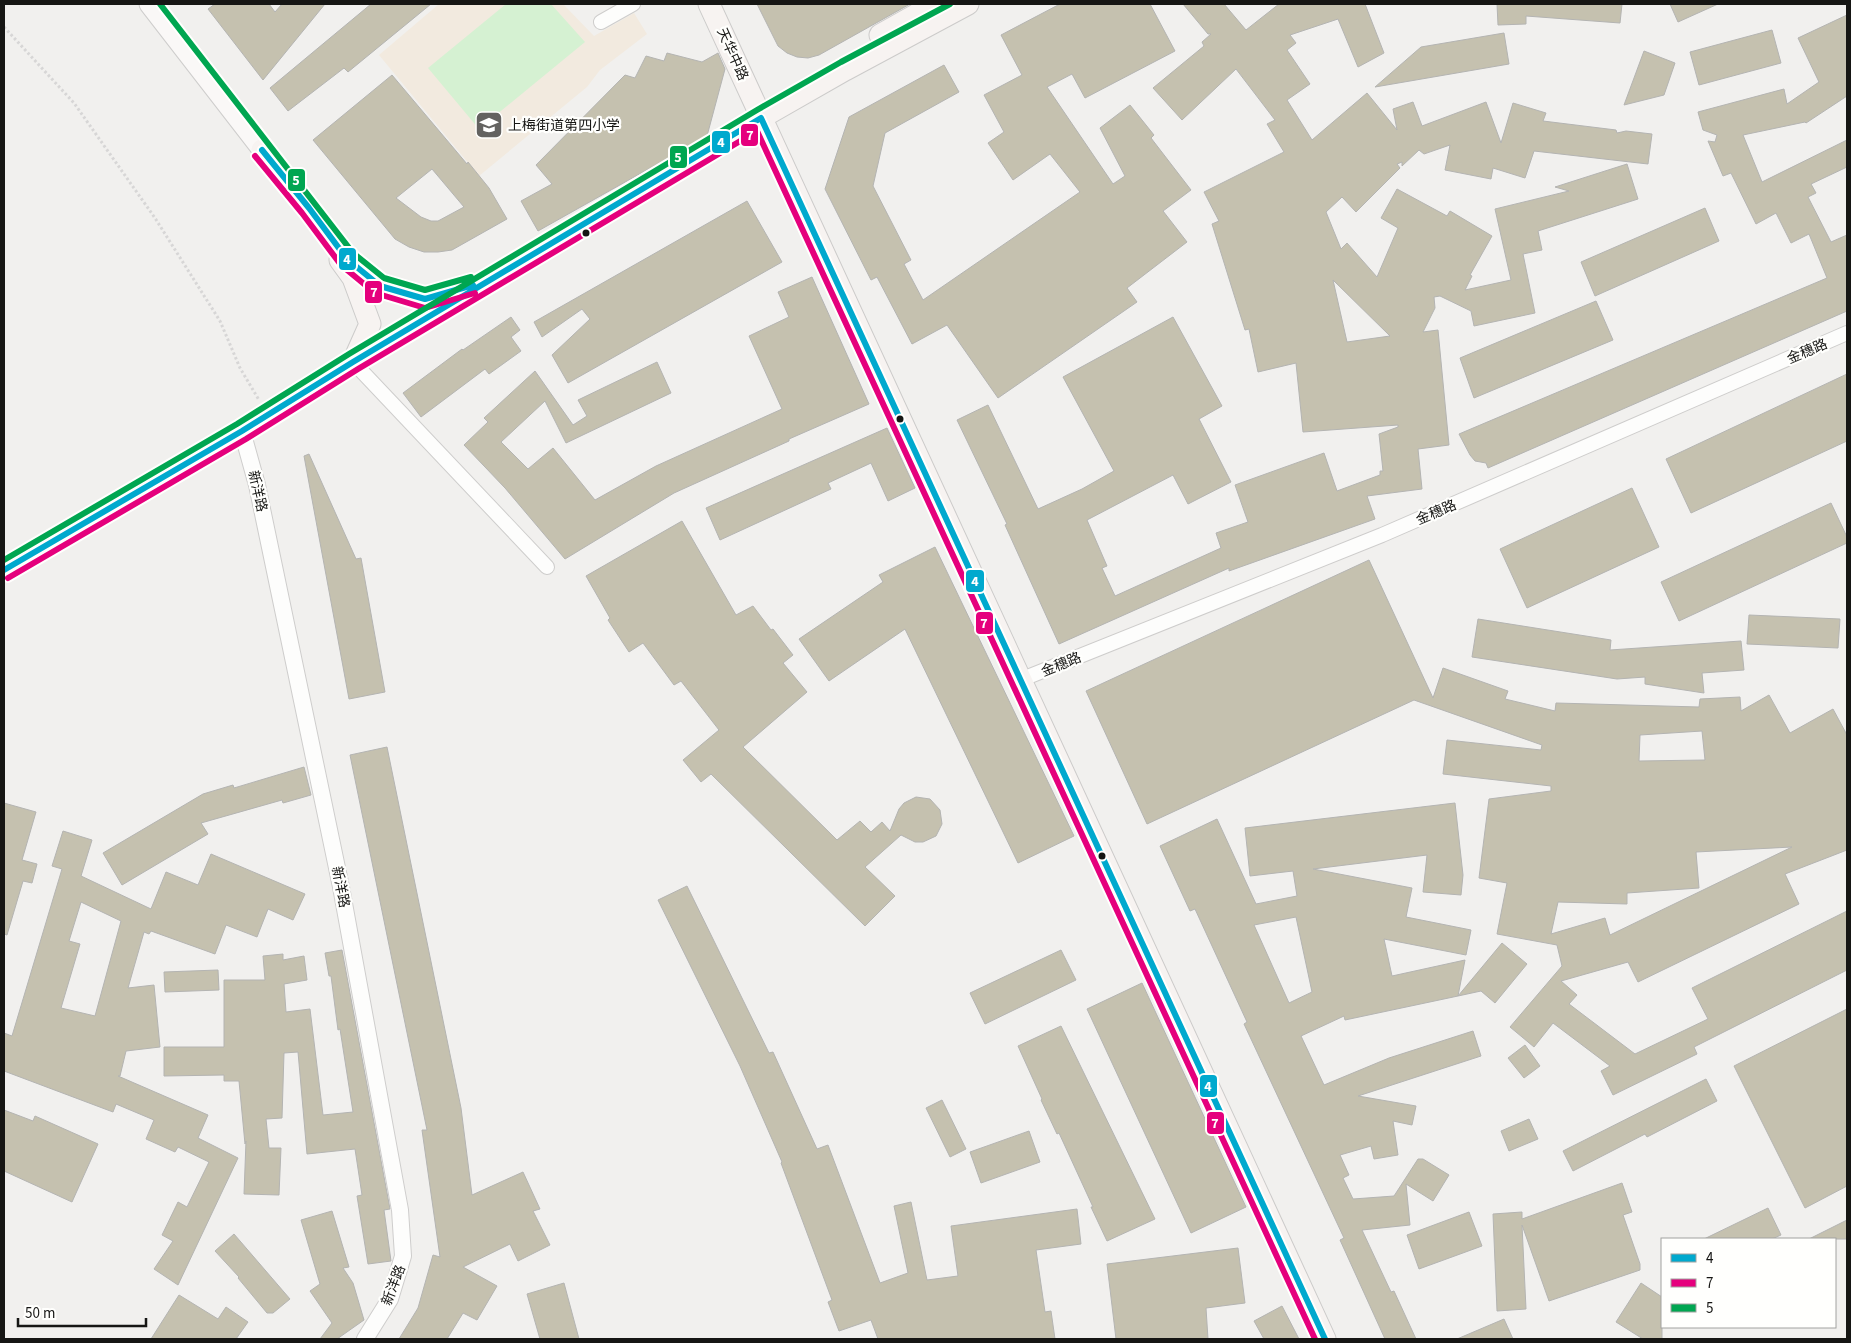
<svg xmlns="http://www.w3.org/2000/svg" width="1851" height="1343" viewBox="0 0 1851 1343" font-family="'Source Sans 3','Noto Sans SC',sans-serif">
	<rect width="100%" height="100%" fill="#f1f0ee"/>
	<path fill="#f2eadf" d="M439 4H563L594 36 634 13 647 34 600 70 587 87 479 176 379 55Z"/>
	<path fill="#d5f1d2" d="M506 4H551L585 42 479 129 428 68Z"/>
	<path fill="#c5c1af" stroke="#b4b4b2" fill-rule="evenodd" d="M215 4H269L275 12 282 4H325L263 80 208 9Z
		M371 4H431L348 72 344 68 288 111 270 88Z
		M757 4H910L819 55 808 58 797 57 787 53 778 46Z
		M1060 4H1150L1175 51 1085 98 1072 74 1047 87 1113 184 1125 176 1100 128 1130 105 1154 135 1151 138 1191 190 1163 211 1187 242 1127 288 1137 302 998 398 947 325 912 344 877 277 871 280 825 189 849 117 944 65 959 92 885 133 873 186 911 260 904 264 923 300 1080 192 1050 154 1013 180 988 143 1004 132 984 95 1022 75 1001 35Z
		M1183 4H1224L1246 30 1279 4H1365L1384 53 1358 67 1338 19 1290 35 1296 43 1287 50 1310 84 1287 100 1312 140 1367 93 1397 130 1393 109 1413 102 1422 126 1486 102 1501 143 1513 103 1546 113 1543 121 1616 130 1617 133 1626 131 1652 134 1648 164 1534 151 1525 178 1493 168 1491 179 1445 170 1450 145 1424 154 1419 150 1402 166V162L1397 164 1400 168 1356 212 1342 197 1326 212 1341 249 1347 243 1377 277 1398 228 1381 218 1397 189 1447 216 1450 211 1492 236 1470 275 1472 276 1465 290 1511 280 1495 209 1569 191 1555 187 1627 164 1638 199 1538 231 1542 250 1523 254 1535 313 1474 326 1471 311 1440 296 1434 297 1435 308 1423 332 1438 330 1449 445 1418 449 1422 489 1367 496 1375 519 1229 571V568L1059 644 1005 525 1007 524 957 420 988 405 1038 509 1082 489 1114 471 1063 377 1173 317 1222 406 1199 419 1231 482 1188 504 1173 475 1087 520 1107 566 1102 568 1115 596 1221 548 1216 533 1248 522 1235 485 1324 453 1337 491 1380 475V471H1383L1379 434 1398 427V425L1303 432 1296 363 1258 372 1249 329 1245 330 1212 224 1219 221 1204 192 1284 152 1267 124 1275 120 1236 69 1182 120 1153 88 1204 46 1202 42 1211 34H1208ZM1333 280 1390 336 1347 342Z
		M1497 4H1622L1620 23 1526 16V24L1498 25Z
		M1670 4H1718L1678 22Z
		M1847 15V96L1806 123 1805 122 1743 135 1762 182 1847 140V167L1811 184 1816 193 1808 197 1831 242 1847 235V311L1488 468 1486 463 1475 461 1470 455 1459 434 1827 278 1809 234 1791 243 1776 213 1756 224 1731 173 1723 176 1708 141 1715 142 1717 135 1703 130 1698 112 1784 89 1787 104 1819 82 1798 38Z
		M1772 30 1781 63 1699 85 1690 52Z
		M1504 33 1509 64 1375 87 1421 47Z
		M1644 51 1675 63 1664 95 1624 105Z
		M667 53 702 62 718 53 725 69 707 136 538 231 521 201 552 184 536 165 625 75 635 78 646 56 664 61Z
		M392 75 467 164 468 162 489 188 507 219 452 250 438 252H424L409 247 395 239 313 140ZM432 169 464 207 438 221H431L421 217 396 198Z
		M747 201 782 262 568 383 552 355 590 319 582 309 542 337 534 322Z
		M1705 208 1719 241 1595 296 1581 262Z
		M812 277 869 404 789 439V441L674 493 565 559 505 488 464 445 488 422 484 418 535 371 573 425 587 416 578 400 657 362 671 393 566 443 545 401 501 442 528 469 553 448 595 500 656 466 782 409 749 336 789 317 778 292Z
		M1596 301 1613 340 1474 398 1460 358Z
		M511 317 520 330 511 337 521 351 489 374 485 369 421 417 403 393 462 349 463 350Z
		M1847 374V441L1691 513 1666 459Z
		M887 428 915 488 888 501 871 463 828 483 831 489 720 540 706 508Z
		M309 454 356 559 361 558 385 692 349 699 304 456Z
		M1632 488 1659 547 1527 608 1500 549Z
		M1831 503 1847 537V543L1679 621 1661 582Z
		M682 521 736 615 753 606 771 630 773 629 793 655 783 663 807 692 743 747 837 840 860 821 871 832 882 822 890 831 899 809 904 803 916 797 930 799 940 810 942 824 936 836 923 842H915L901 835 865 867 895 896 865 926 711 774 701 782 683 760 719 730 681 681 674 685 643 643 629 652 608 620 610 618 586 576Z
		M935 547 1074 836 1018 863 905 629 829 681 799 639 883 582 879 575Z
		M1369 560 1433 698 1443 668 1508 691 1505 699 1555 711 1556 703 1699 707 1700 699 1740 697 1741 711 1769 695 1790 733 1833 709 1847 735V850L1785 874 1799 904 1638 982 1628 962 1561 981 1577 995 1569 1004 1635 1054 1708 1019 1692 988 1847 911V970L1694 1047 1697 1054 1613 1095 1601 1071 1610 1066 1553 1023 1534 1047 1510 1027 1562 966 1557 945 1497 934 1507 883 1479 878 1489 799 1551 791V786L1443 774 1447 740 1541 750 1542 745 1414 700 1147 824 1086 691ZM1702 731 1705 760 1639 761 1640 735ZM1792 847 1610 935 1605 918 1551 934 1558 902 1627 904V893L1699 888 1696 852Z
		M1749 615 1840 619 1838 648 1747 644Z
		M1478 619 1611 640 1610 650 1741 641 1744 670 1702 673 1704 693 1645 684V677L1617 679 1472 657Z
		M387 747 461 1108 472 1195 523 1172 540 1209 533 1211 550 1245 518 1261 510 1244 463 1267 497 1286 477 1320 463 1313 447 1339H399L418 1308 433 1255 440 1257 422 1130H427L350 755Z
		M304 767 311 795 283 803 282 800 201 823 208 834 122 885 103 853 203 794 233 785 234 788Z
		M4 803 36 812 22 860 37 864 32 883 23 881 7 935 4 934Z
		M1455 803 1463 875 1461 895 1423 892 1427 855 1313 869 1412 888 1406 917 1471 930 1466 955 1384 939 1392 976 1465 960 1458 996 1345 1020 1344 1016 1301 1036 1324 1085 1389 1058 1473 1031 1481 1056 1358 1096 1416 1106 1412 1125 1393 1121 1398 1155 1374 1159 1371 1146 1340 1155 1349 1175 1343 1178 1353 1199 1394 1196 1418 1159H1423L1449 1175 1433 1201 1406 1184 1410 1225 1362 1230 1391 1292 1394 1291 1416 1339H1385L1340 1240 1344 1238 1244 1024 1247 1022 1195 909 1190 911 1160 846 1217 819 1256 904 1297 896 1293 871 1250 876 1245 828ZM1296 917 1312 992 1289 1003 1254 925Z
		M63 831 92 840 81 876 151 909 166 872 198 885 211 854 305 894 293 920 268 909 257 937 226 925 215 954 151 931 149 934 144 932 128 988 154 985 160 1047 126 1051 120 1076H118L208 1115 198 1138 238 1158 178 1285 154 1269 173 1241 162 1235 178 1202 187 1207 209 1162 178 1147 175 1152 146 1139 154 1120 116 1104 113 1112 4 1071V1033L12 1036 62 869 52 866ZM81 902 121 921 95 1016 61 1008 80 944 69 941Z
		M687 886 769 1053 773 1052 817 1149 828 1145 880 1283 908 1273 894 1206 911 1202 927 1280 958 1276 951 1226 1077 1209 1081 1244 1036 1250 1045 1312 1051 1311 1055 1339H878L871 1320 839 1331 828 1302 832 1300 781 1163 782 1162 740 1066 658 900Z
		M1502 943 1527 964 1495 1003 1481 991 1458 996Z
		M342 950 390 1209 384 1210 391 1261 368 1264 357 1196 362 1195 355 1149 307 1154 298 1052 284 1053 282 1118 266 1119 269 1148H281L279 1195 244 1194 246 1141 245 1144 239 1081H224V1075L164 1076V1047H224V980H265L263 956 283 954V960L304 956 307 980 284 984 286 1012 310 1009 323 1115 353 1112 340 1029 338 1030 331 976H329L325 953Z
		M1061 950 1076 980 985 1024 970 993Z
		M218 970 219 990 165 992 164 972Z
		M1142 983 1246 1207 1191 1233 1087 1009Z
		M1847 1009V1186L1805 1208 1734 1066Z
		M1061 1026 1155 1219 1107 1241 1091 1207H1093L1059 1133 1057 1134 1041 1100 1042 1099 1018 1046Z
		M1525 1045 1540 1066 1524 1078 1508 1058Z
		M1706 1079 1717 1101 1647 1137 1645 1134 1573 1171 1563 1151Z
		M942 1100 966 1149 950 1157 926 1108Z
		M4 1110 33 1121 35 1116 98 1144 72 1202 4 1171Z
		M1529 1119 1538 1139 1509 1151 1501 1131Z
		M1029 1131 1040 1162 981 1183 970 1152Z
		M1622 1183 1632 1212 1623 1215 1640 1264V1270L1549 1301 1522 1225 1526 1309 1497 1311 1493 1214 1522 1212V1219Z
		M1768 1208 1781 1235 1772 1239H1704Z
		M332 1211 349 1267 343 1268 353 1283 364 1320 337 1339H320L332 1323 310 1291 320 1284 301 1220Z
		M1469 1212 1482 1246 1419 1269 1407 1235Z
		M1847 1220V1239H1809Z
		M234 1234 290 1299 273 1313H267L238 1278 239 1277 215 1251Z
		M1238 1248 1245 1303 1206 1308 1208 1339H1116L1107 1264Z
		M564 1283 579 1339H540L527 1294Z
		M1641 1283 1662 1297V1339H1643L1616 1322Z
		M179 1295 218 1319 226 1307 248 1322 236 1339H151Z
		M1282 1306 1299 1339H1264L1254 1321Z
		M1504 1319 1513 1339H1457Z"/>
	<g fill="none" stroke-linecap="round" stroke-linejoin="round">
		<path stroke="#d0cfcd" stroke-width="21" stroke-dasharray="21 11" stroke-linecap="butt" d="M285 405 332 375"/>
		<g stroke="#cecdcc" stroke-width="16">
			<path id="minor" d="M601 22 633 4
				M353 362 547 567
				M1020 680 1382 535 1847 333"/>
		</g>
		<g stroke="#cecdcc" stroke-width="18">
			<path id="tertiary" d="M242 431 257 485 341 887 400 1210 403 1256 390 1299 365 1339"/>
		</g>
		<g stroke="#cecdcc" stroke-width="21">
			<path id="secondary" d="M149 4 262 150"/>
		</g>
		<g stroke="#cccbca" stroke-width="23">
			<path id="primary" d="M709 4 1325 1339
				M880 35 935 4
				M262 150 309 208 347 259 380 286 425 299 458 290
				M340 260 353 278 370 324 353 362
				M332 375 761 118 845 70 968 4
				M4 570 285 405"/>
		</g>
		<path stroke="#d7d6d6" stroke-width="3" stroke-dasharray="2.5 2.5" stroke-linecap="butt" d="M4 27 74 103 155 218 220 321 240 368 259 400"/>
		<use href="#minor" stroke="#fdfdfc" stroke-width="14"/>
		<use href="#tertiary" stroke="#fdfdfc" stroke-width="16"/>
		<use href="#secondary" stroke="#faf8f7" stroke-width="19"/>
		<use href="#primary" stroke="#f7f3f1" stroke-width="21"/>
		<g stroke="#fffffd" stroke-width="10">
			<path id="bus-1" d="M262 150 309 208 347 259 380 286 425 299 473 285
				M4 570 242 431 353 362 761 118 1325 1339"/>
		</g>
		<g stroke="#fffffd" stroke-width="10">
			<path id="bus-2" d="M255 156 302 213 341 265 375 293 425 308 475 293
				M8 578 246 439 358 369 757 131 1315 1339"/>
		</g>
		<g stroke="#fffffd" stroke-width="10">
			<path id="bus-3" d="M160 4 353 253 384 278 425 290 471 277
				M4 560 237 424 349 354 757 110 841 62 950 4"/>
		</g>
		<use href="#bus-1" stroke="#00a9ce" stroke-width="6"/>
		<use href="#bus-2" stroke="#e5007d" stroke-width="6"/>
		<use href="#bus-3" stroke="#00a651" stroke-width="6"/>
	</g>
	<defs>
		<g id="school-square" transform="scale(1.4375)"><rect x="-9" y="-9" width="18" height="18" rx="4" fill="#636260" stroke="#fffffd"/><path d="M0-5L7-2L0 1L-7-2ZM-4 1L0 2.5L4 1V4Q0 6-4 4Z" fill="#fff"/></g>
	</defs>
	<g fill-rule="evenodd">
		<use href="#school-square" x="489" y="125"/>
	</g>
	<g fill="#161614" stroke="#fffffd" stroke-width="2">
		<circle cx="586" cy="233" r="4.5"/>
		<circle cx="900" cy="419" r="4.5"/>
		<circle cx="1102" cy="856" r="4.5"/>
	</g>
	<g text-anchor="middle" stroke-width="4.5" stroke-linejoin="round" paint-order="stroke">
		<g font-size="14" fill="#161614" stroke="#fffffd">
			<text transform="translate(733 54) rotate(66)" y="5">天华中路</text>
			<text transform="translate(1807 351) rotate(-23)" y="5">金穗路</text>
			<text transform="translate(258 491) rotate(77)" y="5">新洋路</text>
			<text transform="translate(1436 512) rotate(-23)" y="5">金穗路</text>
			<text transform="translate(1061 664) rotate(-22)" y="5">金穗路</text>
			<text transform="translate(341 887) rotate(79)" y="5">新洋路</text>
			<text transform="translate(393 1285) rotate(-69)" y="5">新洋路</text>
		</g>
		<g font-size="14" fill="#161614" stroke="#fffffd" text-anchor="start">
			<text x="508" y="130">上梅街道第四小学</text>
		</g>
	</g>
	<g stroke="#fffffd" stroke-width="2">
		<rect x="740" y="123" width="19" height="24" rx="5" fill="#e5007d"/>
		<rect x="711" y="130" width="20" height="24" rx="5" fill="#00a9ce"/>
		<rect x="669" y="145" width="19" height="24" rx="5" fill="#00a651"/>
		<rect x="287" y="168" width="19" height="24" rx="5" fill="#00a651"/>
		<rect x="338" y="247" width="19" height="24" rx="5" fill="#00a9ce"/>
		<rect x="364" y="280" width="19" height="24" rx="5" fill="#e5007d"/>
		<rect x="965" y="569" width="20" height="24" rx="5" fill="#00a9ce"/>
		<rect x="975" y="611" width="19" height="24" rx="5" fill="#e5007d"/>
		<rect x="1199" y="1074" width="19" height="24" rx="5" fill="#00a9ce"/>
		<rect x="1206" y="1111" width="19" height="24" rx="5" fill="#e5007d"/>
	</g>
	<g font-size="14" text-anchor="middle" font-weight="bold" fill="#fff">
		<text x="750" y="140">7</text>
		<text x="721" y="147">4</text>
		<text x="678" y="162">5</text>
		<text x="296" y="185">5</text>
		<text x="347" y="264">4</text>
		<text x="374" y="297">7</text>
		<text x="975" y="586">4</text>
		<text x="984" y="628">7</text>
		<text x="1208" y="1091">4</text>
		<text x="1215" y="1128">7</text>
	</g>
	<rect width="1851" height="1343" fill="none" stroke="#161614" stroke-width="10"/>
	<rect x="1661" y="1238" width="175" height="90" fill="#fffffd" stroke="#a2a2a0"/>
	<rect x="1671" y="1254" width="25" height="8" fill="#00a9ce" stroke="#a2a2a0"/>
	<text x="1706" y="1263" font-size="15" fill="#161614">4</text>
	<rect x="1671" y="1279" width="25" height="8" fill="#e5007d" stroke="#a2a2a0"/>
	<text x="1706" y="1288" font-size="15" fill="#161614">7</text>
	<rect x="1671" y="1304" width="25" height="8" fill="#00a651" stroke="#a2a2a0"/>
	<text x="1706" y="1313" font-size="15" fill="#161614">5</text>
	<path d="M18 1318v8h128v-8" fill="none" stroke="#161614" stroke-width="2.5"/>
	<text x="25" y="1318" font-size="15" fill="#161614" stroke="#fffffd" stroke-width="4" paint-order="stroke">50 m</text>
</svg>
